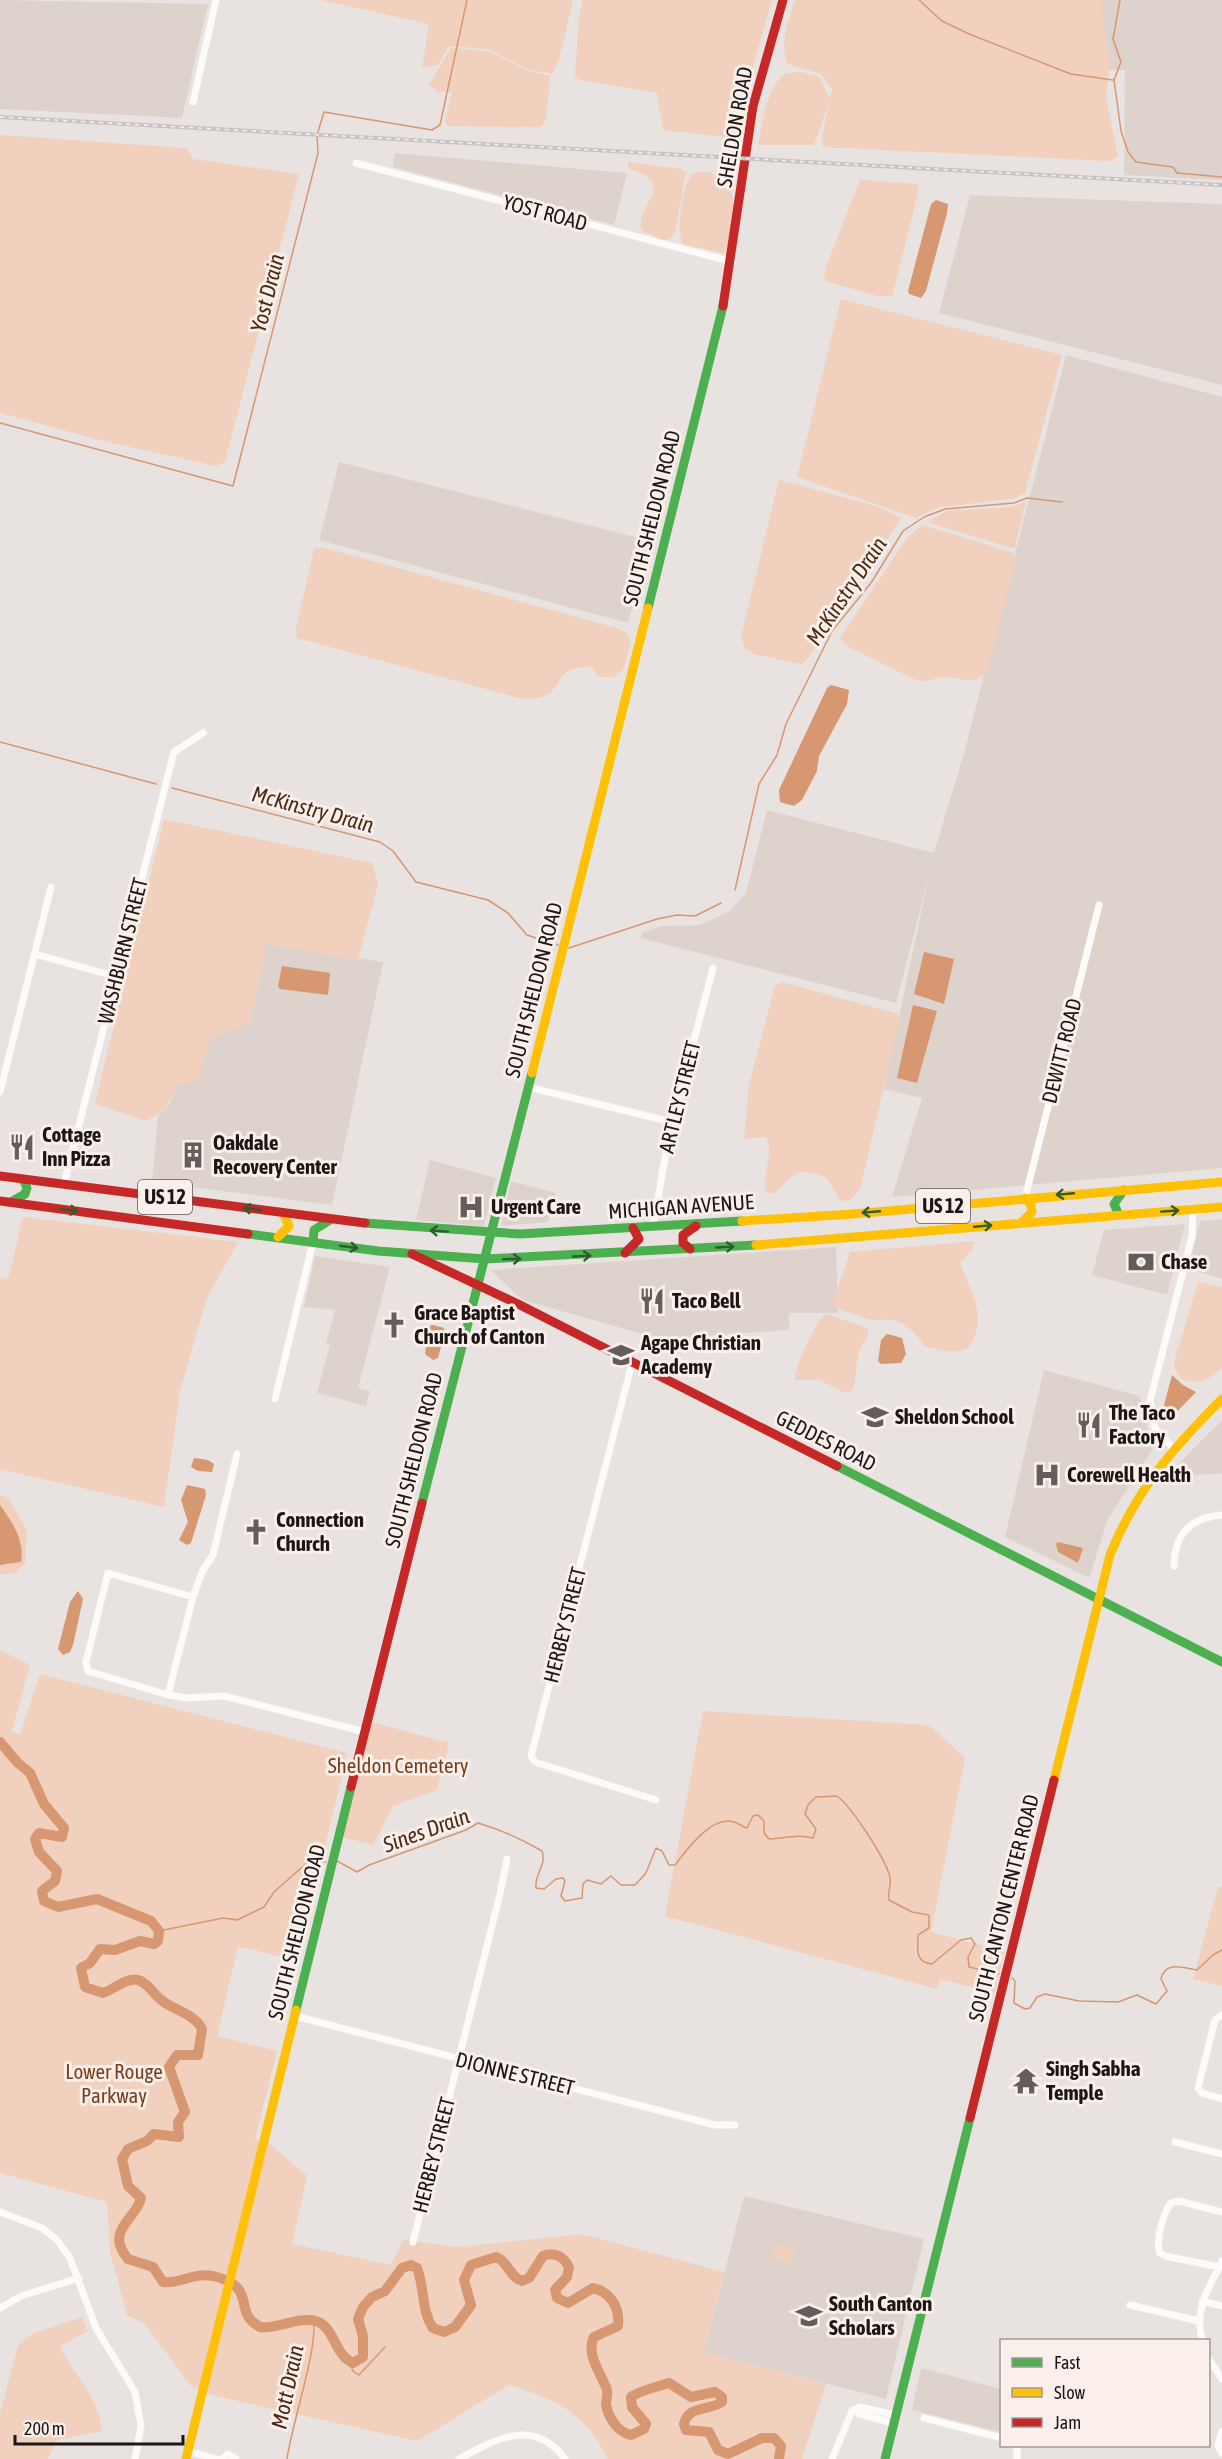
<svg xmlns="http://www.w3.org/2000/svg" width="1222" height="2459" viewBox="0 0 1222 2459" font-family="'Asap Condensed',sans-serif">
	<rect width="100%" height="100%" fill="#e8e3e0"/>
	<path fill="#ded3cc" d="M0 0 208 4 182 118 0 109Z
		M1087 0H1222V180L1124 175 1125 70H1081Z
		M395 153 627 173 614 225 393 167Z
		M970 195 1222 204V385L939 313Z
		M1066 355 1222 397V1168L892 1197 922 1098 884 1089 929 875 896 1003 640 938 643 933 661 926 700 925 730 911 746 893 767 810 934 853 964 753Z
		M339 462 651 541 628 623 319 540Z
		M266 944 383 962 332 1205 152 1182 158 1116 170 1104 177 1084 197 1080 211 1037 250 1023Z
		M430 1160 496 1178 484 1226 416 1220Z
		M511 1181 556 1193 548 1222 501 1226Z
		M1222 1219V1279L1189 1269 1200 1221Z
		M1185 1224 1167 1295 1092 1275 1104 1230Z
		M836 1247 838 1313H789V1330L660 1339 523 1300 490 1270Z
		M315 1256 390 1267 358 1388 370 1391 366 1406 317 1393 330 1345 326 1343 335 1310 304 1307Z
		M1044 1370 1140 1396 1153 1449 1108 1519 1089 1578 1005 1537Z
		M1222 1420V1473L1188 1476 1177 1465Z
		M744 2196 924 2239 886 2399 704 2352Z
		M921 2368 1001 2389V2432L912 2410Z"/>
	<path fill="#f1d0bd" d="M321 0H573L559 60 552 74 530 70 488 49 449 46 438 65 422 68 429 24Z
		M583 0H772L737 122 736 138 663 130 657 93 580 80 575 76 579 17Z
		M795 0H1104L1102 6 1110 63 1106 97 1118 156 1109 161 823 147 822 137 832 89 821 74 788 64C779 42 788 22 795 0Z
		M451 48 488 51 529 71 550 76 546 119 541 127 448 126 445 122 452 92H438L429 85Z
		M801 72 819 77 830 99 814 145H758C762 126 767 83 786 74 790 73 796 72 801 72Z
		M0 135 187 148 193 159 299 174 225 462 216 466 103 441 0 413Z
		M628 162 681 169 686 173 675 231 670 239 662 240 641 230C636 202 680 185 628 168Z
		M702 171C736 177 735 196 731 225 729 234 729 245 724 253L683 244C676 233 682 187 690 177 693 173 697 172 702 171Z
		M860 180 917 184 919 190 892 296H878L824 281 826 267Z
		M841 299 1062 355 1025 493 1015 498 936 508 916 518 797 477Z
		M779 480 876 506 901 518C879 554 854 587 829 622 819 637 816 655 801 664L754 654 744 648 741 636Z
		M1026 501 1015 547 1012 548 927 522 947 511 1013 507Z
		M922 525 1011 552 1017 559 987 673C966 687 966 677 945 677 934 677 927 684 916 680L848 647 840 638 907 538Z
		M321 547 617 628 627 633 631 641 623 670 614 677H599L591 667C545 665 572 700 523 699L297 638 296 628 314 549Z
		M164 819 372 863 378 884 358 960 266 944 250 1023 211 1037 197 1081 177 1084C170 1104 165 1113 145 1121L95 1104Z
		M782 982 898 1014 900 1019 860 1189 850 1200 840 1201C827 1176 827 1173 797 1172L775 1193H766C761 1173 775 1155 766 1137L744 1139 749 1085 775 986Z
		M23 1217 238 1242 206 1300 180 1391 164 1507 0 1469V1277L8 1279Z
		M975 1241 972 1250 960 1263C965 1277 974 1293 977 1308 980 1319 976 1347 963 1350 951 1354 937 1349 925 1347 910 1325 900 1317 874 1320 866 1320 841 1309 832 1306L850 1252Z
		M1198 1282 1222 1287V1368C1207 1381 1200 1385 1181 1379L1175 1369 1174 1362Z
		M826 1314 867 1328 869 1335C850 1358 861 1372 851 1393L842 1392 820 1380H795C793 1371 817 1318 826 1314Z
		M0 1495 8 1498 27 1530 25 1563 14 1574H0V1565L11 1564 22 1554 16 1529 0 1505Z
		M0 1650 30 1665 12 1731 20 1735 40 1674 347 1753 298 1961 238 1946 217 2036 277 2051 255 2139 270 2144 307 2176 292 2244 391 2265 403 2240 458 2247 582 2234 724 2272 704 2352 826 2384 802 2459H608C584 2412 558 2400 509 2385L417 2441 211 2395 192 2387 144 2323 127 2315 110 2252 107 2202 0 2173Z
		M703 1711 929 1725 965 1758 931 1932 1004 1951 995 1993 940 1979 937 1989 665 1916Z
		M372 1722 449 1743 437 1790 393 1806 373 1845 343 1837Z
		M1218 1887H1222V1986L1193 1979Z
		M776 2244 795 2249 792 2263 772 2258Z
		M82 2317 88 2331 60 2346C76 2380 97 2392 102 2431L58 2440 47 2459H0V2413L18 2345 32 2334Z"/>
	<path fill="#d69771" d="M936 200 948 204 947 213 926 291 921 298 909 294 908 291 931 204Z
		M831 685 849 690 847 704 819 756 817 771 802 800 794 806 780 802 779 790 827 688Z
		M924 952 954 959 944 1004 914 994Z
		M282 966 330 973 328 995 280 989 278 986Z
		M913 1005 937 1011 917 1083 897 1078Z
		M433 1325 444 1328 445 1332 438 1358 433 1360 425 1354 429 1326Z
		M887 1334 902 1338 906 1354 901 1363 881 1364 878 1361 881 1340Z
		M1172 1375 1183 1385 1196 1392 1171 1418 1164 1405Z
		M194 1458 208 1460 214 1464 212 1472 198 1471 191 1467Z
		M187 1485 205 1489 206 1495 191 1543 187 1545 179 1540 188 1522 181 1500Z
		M0 1505C12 1522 25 1540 21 1562L0 1565Z
		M1058 1542 1083 1548 1078 1563 1058 1552 1056 1544Z
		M78 1591 83 1599 73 1645 70 1652 63 1655 58 1649 70 1602Z"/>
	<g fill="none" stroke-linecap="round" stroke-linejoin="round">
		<path stroke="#d69771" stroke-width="1.5" d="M919 0 942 21 969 34 1071 74 1113 80
			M1120 0 1113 39 1121 62 1114 80 1121 131 1128 152 1136 162 1173 167 1177 173 1222 177
			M0 423 233 486 318 153 317 135 324 112 432 130 440 125 467 0
			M0 742 156 784
			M172 788 380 842 393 851 416 882 488 900 508 913 527 935 558 945
			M735 890 759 784 777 755 786 724 832 631 871 583 903 531 924 517 945 509 1014 503 1027 498 1062 502
			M569 948 657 919 677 915 695 916 721 903
			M337 1861 357 1872 369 1865 466 1830 478 1823C499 1829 523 1840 542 1851 547 1866 534 1874 536 1888L544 1889 556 1879 563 1878 565 1881 561 1896 565 1901 582 1898 583 1884 587 1880 601 1884 611 1876 621 1885H635L646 1873 656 1848 662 1851 669 1865H675C686 1851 712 1814 734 1822 739 1823 742 1827 747 1828L753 1816 758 1815 764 1821V1833L769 1839C785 1838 799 1834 813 1838L816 1829 805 1814 808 1805 816 1797 837 1796C852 1807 885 1858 890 1877 892 1885 887 1892 889 1900L912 1912 929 1915V1928L918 1935C918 1949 914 1962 932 1964L961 1940 971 1938 975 1944 968 1957 969 1967 999 1974
			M159 1931 223 1918 237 1920 264 1907 274 1892 308 1862H326
			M1012 1978 1015 1981 1014 2003 1025 2009 1030 2008 1037 1997 1045 1994 1079 2001 1118 2002 1137 1995 1156 2004 1167 1991 1161 1979C1165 1960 1184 1968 1197 1970L1213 1955 1222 1950
			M349 2361 353 2371 359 2375 385 2347
			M287 2459C291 2427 319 2345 313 2321"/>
		<path stroke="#d69771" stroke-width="10" d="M0 1742 17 1762 30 1773 44 1804 64 1828 62 1837 39 1833 35 1839 39 1852 57 1871 55 1881 42 1891 44 1901 58 1907 97 1899 151 1921 159 1931 158 1941 154 1944 140 1941 115 1950 100 1949 90 1963 81 1968 85 1987 103 1993C113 1990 127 1977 138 1980 147 1982 153 1993 160 1999 172 2010 194 2013 202 2029L198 2055H177L169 2067 185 2112 178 2122 179 2137 154 2134 147 2141 128 2149 122 2159 128 2186 141 2198C136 2220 104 2230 128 2259L153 2267 163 2282C181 2284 194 2272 213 2276 260 2287 231 2312 260 2327 275 2330 299 2316 316 2321 335 2327 334 2355 353 2363L363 2357V2336L358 2319 363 2307 372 2297 385 2291 402 2268 411 2265 417 2268C425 2288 421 2311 433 2328L444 2332 455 2327 471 2305 464 2280 471 2265 496 2257C509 2262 509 2277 522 2281L529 2278 543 2256C554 2251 565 2257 569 2268L567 2277 555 2290 557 2298 568 2303 593 2288C611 2292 620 2308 618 2326L594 2337C585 2354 602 2375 607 2390 608 2395 606 2399 606 2404 608 2417 617 2432 631 2435L644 2429 646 2424 632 2407 631 2397C635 2393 662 2385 669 2383L691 2397 715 2392 722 2397V2402C709 2411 688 2405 684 2424L686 2430 709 2432 718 2450 728 2454 762 2438H774L781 2446 779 2459"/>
		<path stroke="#fcfbfa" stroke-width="7" d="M193 102 216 0
			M356 163 733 262
			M35 954 117 977
			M528 1087 672 1122
			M0 1092 51 887
			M64 1184 174 752 203 733
			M1025 1198 1099 905
			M653 1227 669 1135 713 968
			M632 1363 531 1756 535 1762 656 1800
			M275 1399 313 1242
			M1173 1448 1155 1428 1150 1401 1192 1236 1193 1209
			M237 1454 213 1555 202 1572 193 1597 108 1573 86 1662 88 1671 168 1695 187 1698 224 1696 365 1732
			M1174 1566C1175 1533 1190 1518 1222 1515
			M168 1695 193 1597
			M1222 2015 1215 2020 1198 2088 1202 2093 1222 2099
			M295 2016 715 2125H735
			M1175 2142 1222 2154
			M0 2212 42 2228 57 2240 70 2258 96 2328 135 2392 141 2426 135 2459
			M413 2242 500 1894 507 1859
			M1219 2267 1165 2256 1160 2253C1155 2241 1163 2213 1171 2203L1179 2201 1222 2212
			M1202 2301 1222 2306
			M1130 2305 1199 2321
			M0 2308 21 2296 79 2278
			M1202 2340C1194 2308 1209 2288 1222 2261
			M1208 2358 1222 2379
			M854 2410 859 2414 893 2423
			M924 2418 1002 2438
			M1222 2431 1218 2446 1222 2453
			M1017 2446V2459
			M188 2451 217 2459
			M222 2459 228 2454 236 2459
			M459 2459C495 2439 534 2417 565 2459
			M832 2459 852 2411 860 2407 895 2415"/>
		<path stroke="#4caf50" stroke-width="9" d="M648 608 723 306
			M11 1202 25 1194 27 1188 23 1179
			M1119 1215 1114 1204 1124 1190
			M365 1223 520 1234 742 1221
			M248 1234 378 1251 485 1259 756 1245
			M313 1242 314 1230 330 1220
			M837 1466 1222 1662
			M422 1503 532 1073
			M296 2010 351 1787
			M885 2459 970 2118"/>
		<path stroke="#ffc107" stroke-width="9" d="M532 1073 648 608
			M742 1221 853 1214 1222 1182
			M1021 1223 1032 1212 1031 1205 1025 1198
			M278 1237 289 1226 283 1213
			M756 1245 1222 1207
			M1054 1780 1110 1555C1136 1490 1173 1448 1222 1399
			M186 2459 296 2010"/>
		<path stroke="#c62828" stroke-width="9" d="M723 306 753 106 783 0
			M0 1176 365 1223
			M0 1201 248 1234
			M690 1249 683 1243V1235L696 1226
			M625 1253 639 1239 633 1228
			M412 1254 518 1304 837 1466
			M351 1787 422 1503
			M970 2118 1054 1780"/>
		<g stroke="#c6c4c4" stroke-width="4">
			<path id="rail" d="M0 117 1222 185"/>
		</g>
		<use href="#rail" stroke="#faefea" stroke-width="1.5" stroke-dasharray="4.5" stroke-linecap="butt"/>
	</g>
	<defs><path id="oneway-shaft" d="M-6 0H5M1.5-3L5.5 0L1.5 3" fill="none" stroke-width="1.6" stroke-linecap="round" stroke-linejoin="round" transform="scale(1.5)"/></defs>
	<g stroke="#305b30">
		<use href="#oneway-shaft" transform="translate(1065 1194) rotate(175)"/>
		<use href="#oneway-shaft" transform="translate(252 1209) rotate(-172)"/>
		<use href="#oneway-shaft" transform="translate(69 1210) rotate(7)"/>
		<use href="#oneway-shaft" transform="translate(1170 1211) rotate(-4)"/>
		<use href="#oneway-shaft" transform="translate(871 1212) rotate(175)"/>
		<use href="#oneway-shaft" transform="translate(983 1226) rotate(-5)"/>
		<use href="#oneway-shaft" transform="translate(439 1231) rotate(-176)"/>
		<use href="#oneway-shaft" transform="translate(349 1247) rotate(8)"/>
		<use href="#oneway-shaft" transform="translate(725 1247) rotate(-3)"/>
		<use href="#oneway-shaft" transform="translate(582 1256) rotate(-3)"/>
		<use href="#oneway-shaft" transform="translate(512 1259) rotate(-1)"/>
	</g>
	<defs>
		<g id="restaurant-bare" transform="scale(2.07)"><path d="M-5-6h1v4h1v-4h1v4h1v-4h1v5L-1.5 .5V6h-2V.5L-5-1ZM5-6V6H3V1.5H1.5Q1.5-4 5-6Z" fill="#625e5c" stroke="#faefea" stroke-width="2.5" paint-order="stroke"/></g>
		<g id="building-bare" transform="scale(2.07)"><path d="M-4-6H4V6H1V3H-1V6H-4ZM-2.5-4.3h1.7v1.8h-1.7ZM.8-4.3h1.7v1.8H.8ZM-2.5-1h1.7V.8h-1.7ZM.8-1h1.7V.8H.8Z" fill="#625e5c" stroke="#faefea" stroke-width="2.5" paint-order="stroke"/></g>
		<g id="hospital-bare" transform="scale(2.07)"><path d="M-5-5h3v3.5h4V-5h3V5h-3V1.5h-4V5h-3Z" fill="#625e5c" stroke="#faefea" stroke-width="2.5" paint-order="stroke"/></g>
		<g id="bank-bare" transform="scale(2.07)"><path d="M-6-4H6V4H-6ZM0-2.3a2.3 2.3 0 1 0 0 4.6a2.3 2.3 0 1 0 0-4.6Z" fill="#625e5c" stroke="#faefea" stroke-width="2.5" paint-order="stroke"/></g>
		<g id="church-bare" transform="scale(2.07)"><path d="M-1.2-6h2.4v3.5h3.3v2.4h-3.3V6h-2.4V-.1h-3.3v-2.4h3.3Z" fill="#625e5c" stroke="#faefea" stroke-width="2.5" paint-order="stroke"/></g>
		<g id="school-bare" transform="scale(2.07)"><path d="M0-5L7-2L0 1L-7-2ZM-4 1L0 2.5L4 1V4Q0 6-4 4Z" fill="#625e5c" stroke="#faefea" stroke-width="2.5" paint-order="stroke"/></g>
		<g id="temple-bare" transform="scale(2.07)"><path d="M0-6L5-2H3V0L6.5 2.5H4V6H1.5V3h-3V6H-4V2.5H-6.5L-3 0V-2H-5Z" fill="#625e5c" stroke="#faefea" stroke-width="2.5" paint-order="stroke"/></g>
	</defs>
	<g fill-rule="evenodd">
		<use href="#restaurant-bare" x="22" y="1147"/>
		<use href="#building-bare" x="193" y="1155"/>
		<use href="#hospital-bare" x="471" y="1207"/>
		<use href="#bank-bare" x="1141" y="1262"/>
		<use href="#restaurant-bare" x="652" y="1301"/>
		<use href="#church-bare" x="394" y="1325"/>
		<use href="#school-bare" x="621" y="1355"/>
		<use href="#school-bare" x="875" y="1417"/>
		<use href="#restaurant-bare" x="1089" y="1425"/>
		<use href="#hospital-bare" x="1047" y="1475"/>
		<use href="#church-bare" x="256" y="1532"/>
		<use href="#temple-bare" x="1026" y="2081"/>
		<use href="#school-bare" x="809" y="2316"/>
	</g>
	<g text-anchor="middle" stroke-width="6" stroke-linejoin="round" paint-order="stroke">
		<g fill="#faefea" stroke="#5d5855" stroke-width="1.5">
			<rect x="138" y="1180" width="54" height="34" rx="4.5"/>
			<rect x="916" y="1189" width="54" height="34" rx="4.5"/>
		</g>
		<g font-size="20" font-weight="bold" fill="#1a1715">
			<text x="165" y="1204">US 12</text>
			<text x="943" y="1213">US 12</text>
		</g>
		<g font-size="21" fill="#1a1715" stroke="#faefea">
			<text transform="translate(735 127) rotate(-80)" y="7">SHELDON ROAD</text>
			<text transform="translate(545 213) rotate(15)" y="7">YOST ROAD</text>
			<text transform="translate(652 518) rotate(-76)" y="7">SOUTH SHELDON ROAD</text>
			<text transform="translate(123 951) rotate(-76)" y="7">WASHBURN STREET</text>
			<text transform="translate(534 990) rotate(-76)" y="7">SOUTH SHELDON ROAD</text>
			<text transform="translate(1062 1051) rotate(-76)" y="7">DEWITT ROAD</text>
			<text transform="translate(680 1097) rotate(-76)" y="7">ARTLEY STREET</text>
			<text transform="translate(681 1207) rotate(-4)" y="7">MICHIGAN AVENUE</text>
			<text transform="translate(826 1441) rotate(27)" y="7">GEDDES ROAD</text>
			<text transform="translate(414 1460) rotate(-76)" y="7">SOUTH SHELDON ROAD</text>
			<text transform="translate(565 1625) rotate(-76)" y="7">HERBEY STREET</text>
			<text transform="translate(1004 1908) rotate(-76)" y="7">SOUTH CANTON CENTER ROAD</text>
			<text transform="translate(297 1932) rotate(-76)" y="7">SOUTH SHELDON ROAD</text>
			<text transform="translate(515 2074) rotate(14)" y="7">DIONNE STREET</text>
			<text transform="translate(434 2155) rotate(-76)" y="7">HERBEY STREET</text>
		</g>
		<g font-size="21" font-weight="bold" fill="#1a1715" stroke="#faefea" text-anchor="start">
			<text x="42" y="1142">Cottage<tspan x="42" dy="24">Inn Pizza</tspan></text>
			<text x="213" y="1150">Oakdale<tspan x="213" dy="24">Recovery Center</tspan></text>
			<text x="491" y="1214">Urgent Care</text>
			<text x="1161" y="1269">Chase</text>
			<text x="672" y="1308">Taco Bell</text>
			<text x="414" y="1320">Grace Baptist<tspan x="414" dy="24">Church of Canton</tspan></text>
			<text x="641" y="1350">Agape Christian<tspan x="641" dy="24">Academy</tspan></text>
			<text x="1109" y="1420">The Taco<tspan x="1109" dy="24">Factory</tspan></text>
			<text x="895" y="1424">Sheldon School</text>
			<text x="1067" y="1482">Corewell Health</text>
			<text x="276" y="1527">Connection<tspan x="276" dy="24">Church</tspan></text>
			<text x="1046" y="2076">Singh Sabha<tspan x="1046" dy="24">Temple</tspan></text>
			<text x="829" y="2311">South Canton<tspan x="829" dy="24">Scholars</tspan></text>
		</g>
		<g font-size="21" fill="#7a3f19" stroke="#faefea">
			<text x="398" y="1773">Sheldon Cemetery</text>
			<text x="114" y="2079">Lower Rouge<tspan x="114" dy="24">Parkway</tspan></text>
		</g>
		<g font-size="22" font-style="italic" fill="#4d2913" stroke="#faefea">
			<text transform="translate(267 293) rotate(-76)" y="8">Yost Drain</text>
			<text transform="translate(846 591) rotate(-56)" y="8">McKinstry Drain</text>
			<text transform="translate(313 809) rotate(15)" y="8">McKinstry Drain</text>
			<text transform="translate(426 1830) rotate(-20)" y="8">Sines Drain</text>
			<text transform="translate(287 2387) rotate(-78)" y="8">Mott Drain</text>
		</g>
	</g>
	<rect x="1000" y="2339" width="210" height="108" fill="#faefea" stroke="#a09995" stroke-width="1.5"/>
	<rect x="1012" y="2358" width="30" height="9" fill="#4caf50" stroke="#a09995" stroke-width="1.5"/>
	<text x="1054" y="2369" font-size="18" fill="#1a1715">Fast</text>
	<rect x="1012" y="2388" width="30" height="9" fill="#ffc107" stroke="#a09995" stroke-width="1.5"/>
	<text x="1054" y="2399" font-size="18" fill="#1a1715">Slow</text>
	<rect x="1012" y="2418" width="30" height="9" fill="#c62828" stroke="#a09995" stroke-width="1.5"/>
	<text x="1054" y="2429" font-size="18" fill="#1a1715">Jam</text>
	<path d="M15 2435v9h168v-9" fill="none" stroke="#1a1715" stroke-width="3"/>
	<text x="24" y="2435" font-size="18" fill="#1a1715" stroke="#faefea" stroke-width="4.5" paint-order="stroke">200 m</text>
</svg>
